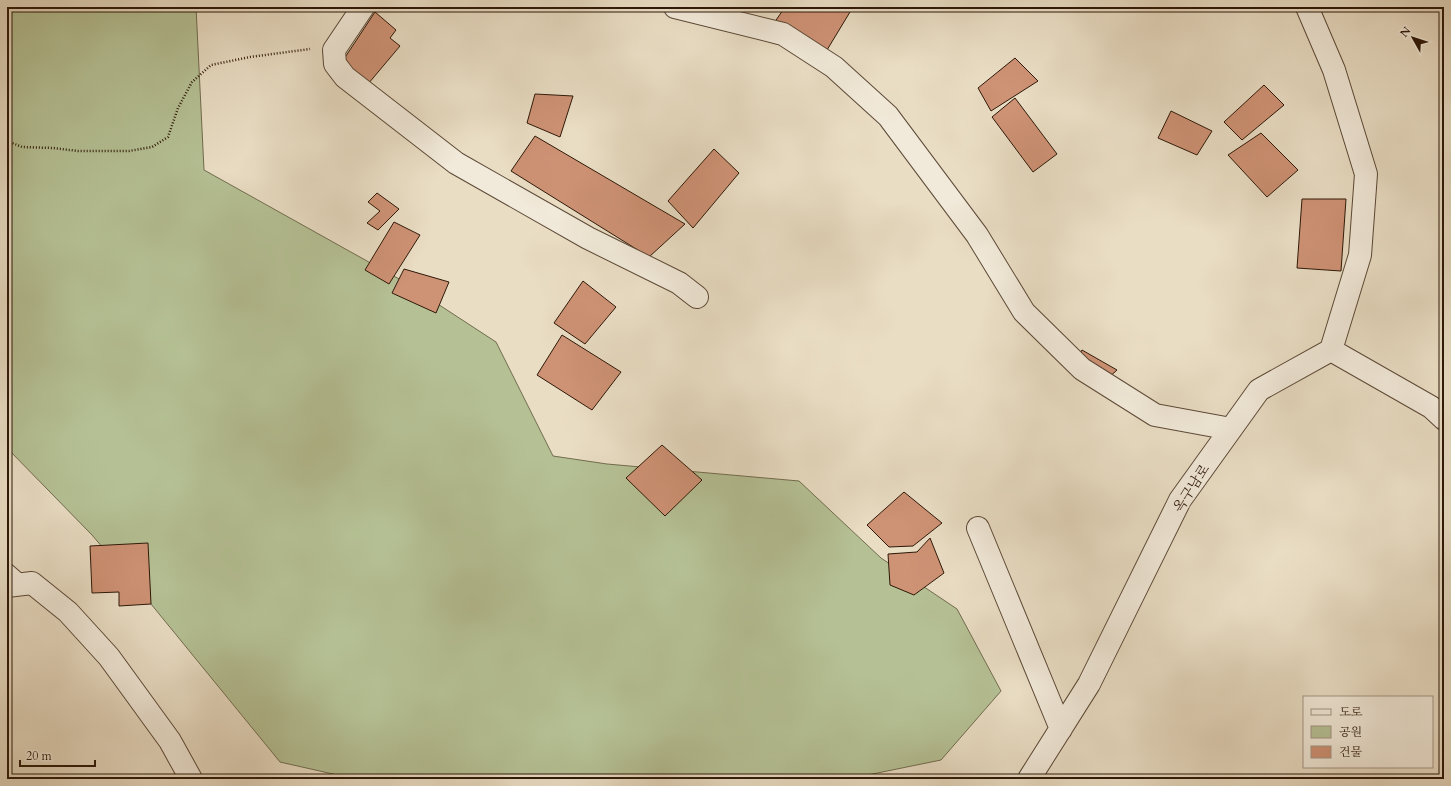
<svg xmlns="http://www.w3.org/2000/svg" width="1451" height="786" viewBox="0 0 1451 786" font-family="Cardo,'Noto Serif KR',serif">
	<rect width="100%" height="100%" fill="#e9ddc4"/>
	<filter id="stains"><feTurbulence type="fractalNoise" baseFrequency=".005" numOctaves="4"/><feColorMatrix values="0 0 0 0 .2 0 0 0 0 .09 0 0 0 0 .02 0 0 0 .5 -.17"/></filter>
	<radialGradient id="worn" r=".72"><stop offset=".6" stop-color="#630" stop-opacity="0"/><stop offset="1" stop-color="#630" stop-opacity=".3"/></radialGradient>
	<path fill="#b5c195" stroke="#716c4e" d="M7 7H196L204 170 401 280 496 342 553 456 607 464 799 481 881 558 957 609 1001 691 941 760 848 779H355L280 762 151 604 92 535 7 448Z"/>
	<path fill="#ce9275" stroke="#2d1808" d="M785 7H853L827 50 774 23Z
		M375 12 396 30 390 38 400 46 368 84 338 68Z
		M1015 58 1038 81 991 111 978 88Z
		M1264 85 1284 105 1242 140 1224 122Z
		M535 94 573 96 560 137 527 123Z
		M1015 98 1057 154 1033 172 992 117Z
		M1171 111 1212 131 1197 155 1158 138Z
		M1261 133 1298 170 1267 197 1228 155Z
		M535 136 685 224 649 257 511 171Z
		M714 149 739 173 693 228 668 201Z
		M377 193 399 209 378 230 367 223 380 211 368 202Z
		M1302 199H1346L1341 271 1297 268Z
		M394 222 420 235 389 284 365 270Z
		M404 269 449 282 436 313 392 293Z
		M583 281 616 307 585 344 554 323Z
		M562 335 621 372 592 410 537 375Z
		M1082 350 1117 370 1095 390 1069 370Z
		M662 445 702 480 665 516 626 478Z
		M904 492 942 523 913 546 889 547 867 525Z
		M930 538 944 573 914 595 890 585 888 554 917 552Z
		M148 543 151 604 119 606V592L92 593 90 546Z"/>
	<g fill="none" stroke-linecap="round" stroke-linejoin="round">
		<g stroke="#5c4937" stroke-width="17">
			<path id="service" d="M7 571 22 584"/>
		</g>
		<g stroke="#5c4937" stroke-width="24">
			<path id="minor" d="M363 7 334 50 335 64 345 77 456 163 588 238 679 283 697 297
				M675 7 783 34 834 67 888 116 977 235 1024 312 1082 369 1155 415 1231 429
				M1307 7 1334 70 1366 174 1360 255 1331 350
				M978 528 1061 729
				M7 586 32 583 68 612 109 657 170 741 191 779
				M1029 779 1089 684 1180 500 1259 390 1331 350 1431 407 1444 419"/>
		</g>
		<path stroke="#2d1808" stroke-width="2.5" stroke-dasharray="1 2" stroke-linecap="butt" d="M7 141 22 147 53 148 78 151H129L152 147 168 137 178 108 192 82 211 65 250 57 310 49"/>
		<use href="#service" stroke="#f1e9d9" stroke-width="15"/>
		<use href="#minor" stroke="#f1e9d9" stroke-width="22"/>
	</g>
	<g text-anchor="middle" stroke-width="4" stroke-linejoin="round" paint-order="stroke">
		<g font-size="14" fill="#2d1808" stroke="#f1e9d9">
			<text transform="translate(1191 488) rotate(-57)" y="5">옥구남로</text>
		</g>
	</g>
	<rect width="1451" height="786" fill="none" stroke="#e9ddc4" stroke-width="24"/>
	<rect x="8" y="8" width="1435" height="770" fill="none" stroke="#2d1808" stroke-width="2"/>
	<rect x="12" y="12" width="1427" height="762" fill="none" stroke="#2d1808"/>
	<rect x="1303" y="696" width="130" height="72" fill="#f1e9d9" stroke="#a39585"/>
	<rect x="1311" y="709" width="20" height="6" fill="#f1e9d9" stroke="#a39585"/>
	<text x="1339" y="716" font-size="12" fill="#2d1808">도로</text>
	<rect x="1311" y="726" width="20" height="12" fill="#b5c195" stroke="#a39585"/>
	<text x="1339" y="736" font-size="12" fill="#2d1808">공원</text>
	<rect x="1311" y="746" width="20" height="12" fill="#ce9275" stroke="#a39585"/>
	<text x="1339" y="756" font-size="12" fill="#2d1808">건물</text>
	<g transform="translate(1413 38) rotate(309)" stroke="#f1e9d9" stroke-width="3" paint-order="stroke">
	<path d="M0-3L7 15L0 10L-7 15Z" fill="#2d1808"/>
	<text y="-6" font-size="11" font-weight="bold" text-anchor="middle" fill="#2d1808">N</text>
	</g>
	<path d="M20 760v6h75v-6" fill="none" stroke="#2d1808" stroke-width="2"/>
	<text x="26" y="760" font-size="12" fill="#2d1808" stroke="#f1e9d9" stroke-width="3" paint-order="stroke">20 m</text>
	<rect width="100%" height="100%" filter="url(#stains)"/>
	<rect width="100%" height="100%" fill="url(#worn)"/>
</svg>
